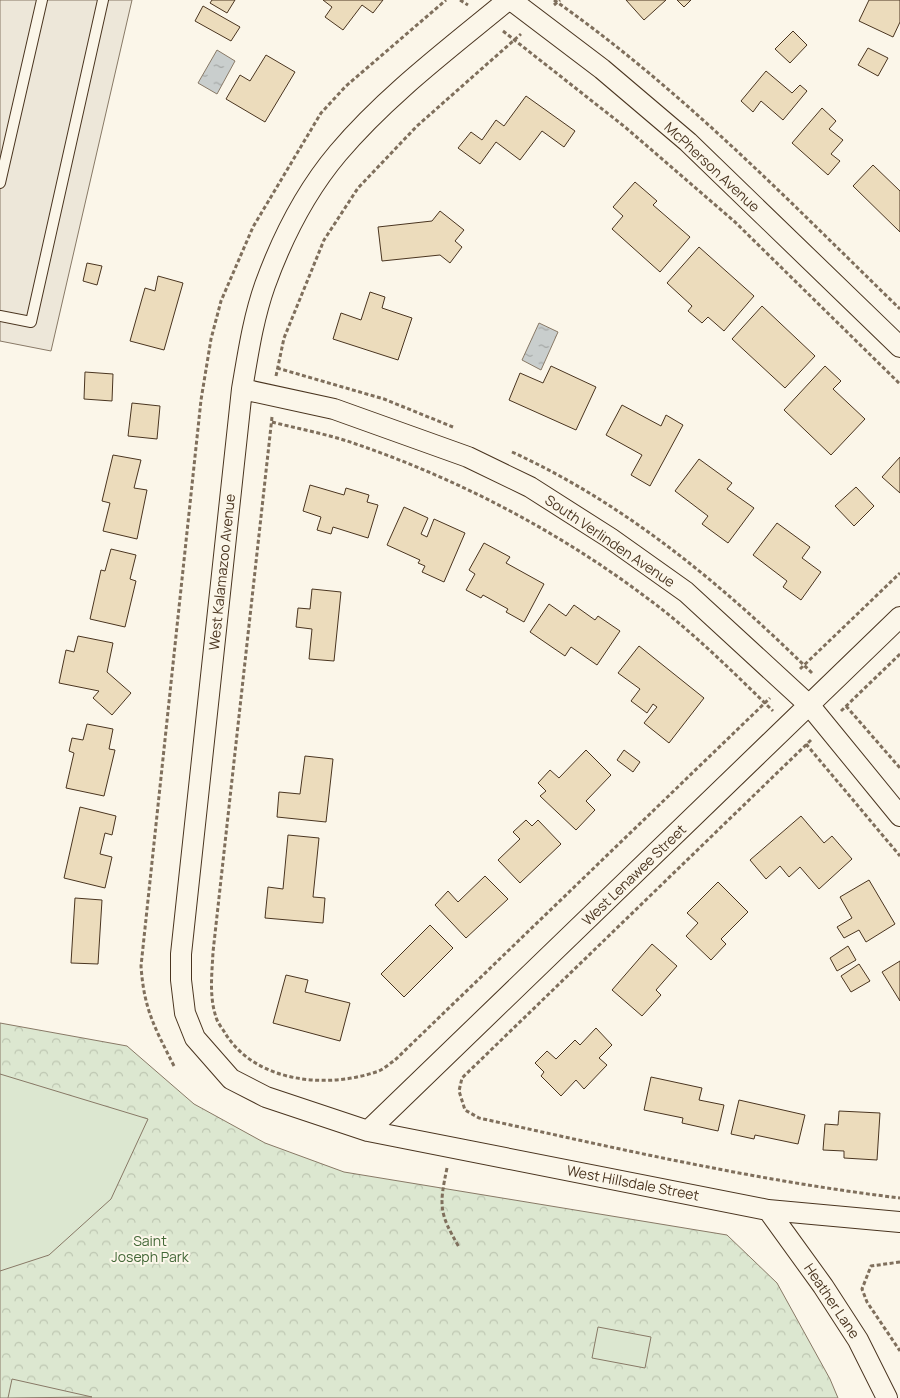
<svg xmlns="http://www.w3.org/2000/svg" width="900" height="1398" viewBox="0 0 900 1398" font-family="Manrope,sans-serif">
	<defs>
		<pattern id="park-crowns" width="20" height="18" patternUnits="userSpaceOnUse" patternTransform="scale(1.25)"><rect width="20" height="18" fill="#dce7d0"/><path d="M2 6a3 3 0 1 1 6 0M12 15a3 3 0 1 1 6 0" fill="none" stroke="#bec7b2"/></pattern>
		<pattern id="water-ripples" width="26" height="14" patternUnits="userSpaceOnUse" patternTransform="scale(1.25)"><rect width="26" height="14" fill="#c9cecd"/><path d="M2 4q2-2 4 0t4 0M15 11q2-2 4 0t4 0" fill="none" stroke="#a5a8a6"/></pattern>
	</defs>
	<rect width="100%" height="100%" fill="#fbf6e9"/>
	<path fill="url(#park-crowns)" stroke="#887966" d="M0 1023 127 1046 194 1104 265 1143 344 1172 727 1235 777 1283 830 1379 838 1398H0Z"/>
	<path fill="#dce7d0" stroke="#887966" d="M0 1074 148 1119 111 1199 49 1255 0 1271Z
		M598 1327 651 1337 645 1368 592 1358Z
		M12 1379 92 1397 8 1398Z"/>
	<path fill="#ede7d9" stroke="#887966" d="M0 0H132L51 351 0 341Z"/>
	<path fill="url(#water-ripples)" stroke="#887966" d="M217 50 235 61 217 94 198 83Z
		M539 323 558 332 541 370 522 360Z"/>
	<path fill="#ecdcbc" stroke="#4a3520" d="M212 0H235L227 13 210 3Z
		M323 0H383L373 13 362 5 343 30 325 17 332 7Z
		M626 0H666L644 20Z
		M677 0H691L684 7Z
		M869 0H900V22L893 37 859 21Z
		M203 6 240 27 231 41 195 21Z
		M793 31 807 45 790 63 775 49Z
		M868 48 888 58 878 76 858 65Z
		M266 55 295 72 265 122 226 99 240 75 250 81Z
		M766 71 792 93 800 85 807 91 783 120 761 101 753 112 741 101Z
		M526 96 575 131 564 147 542 131 520 160 496 142 480 164 458 148 471 132 482 140 496 120 504 126Z
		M822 108 836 121 829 129 843 140 831 154 840 161 828 175 792 143Z
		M873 165 900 191V232L853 186Z
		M635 182 657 201 653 205 690 237 660 272 612 229 623 216 613 207Z
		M440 211 464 230 455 241 462 247 450 263 440 255 382 261 378 227 432 221Z
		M699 247 754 296 724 331 708 317 702 323 688 311 692 306 667 283Z
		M87 263 102 266 97 285 83 281Z
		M158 276 183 283 164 350 130 341 145 288 155 291Z
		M370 292 385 297 382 308 412 318 398 360 333 339 341 313 361 320Z
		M762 306 815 356 785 388 732 339Z
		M551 366 596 387 576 430 509 400 520 373 543 383Z
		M825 366 841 381 833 389 865 419 831 455 784 410Z
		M85 372 113 374 112 401 84 399Z
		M132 403 160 406 157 439 128 436Z
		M622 405 661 426 666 415 683 425 650 486 631 475 642 455 606 435Z
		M113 455 141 460 134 488 147 490 137 539 103 531 110 503 102 501Z
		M900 457V493L882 477Z
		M699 459 732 483 727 489 754 508 728 543 702 524 708 516 675 491Z
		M310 485 344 495 346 488 369 495 367 502 378 505 368 538 333 527 331 534 317 530 321 517 303 511Z
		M856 487 874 506 854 526 835 506Z
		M404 507 428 518 421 534 427 537 434 519 465 533 444 582 422 572 425 566 418 563 420 560 387 545Z
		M777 523 810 547 802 558 821 572 801 600 783 587 787 581 753 555Z
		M484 543 510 557 506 563 544 584 524 622 506 612 508 609 483 595 481 598 466 590 475 574 469 570Z
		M111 549 136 555 130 579 136 581 125 627 90 619 101 570 105 571Z
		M312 589 341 592 334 661 309 659 312 629 296 627 298 608 310 609Z
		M549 604 566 616 574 605 595 620 598 616 620 631 597 665 571 647 565 656 530 632Z
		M78 636 113 643 107 672 131 693 112 715 93 698 99 691 59 683 66 650 74 652Z
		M639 646 704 698 669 743 644 723 657 707 653 704 647 713 631 701 640 689 618 673Z
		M87 724 113 729 109 749 115 750 104 796 66 788 74 753 69 751 72 738 83 740Z
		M586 750 611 775 586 801 595 810 576 830 540 796 546 791 538 783 550 770 559 778Z
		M624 750 640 762 633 772 617 760Z
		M305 756 333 759 326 822 277 817 279 792 300 794Z
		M80 807 116 816 112 835 105 833 100 854 112 857 105 888 64 878Z
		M801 816 824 843 832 836 852 859 819 889 800 867 789 877 780 866 766 879 750 860Z
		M526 820 532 826 538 820 561 844 520 883 498 860 520 839 513 832Z
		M288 835 319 838 313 897 325 898 323 923 265 918 268 887 283 889Z
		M485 876 508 899 466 938 435 905 448 891 458 902Z
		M869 880 895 924 866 942 859 930 844 938 837 927 852 918 840 897Z
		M718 882 748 912 721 939 726 944 711 960 686 936 698 923 687 913Z
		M75 898 102 900 98 964 71 963Z
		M430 925 453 948 404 997 381 974Z
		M652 944 677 966 656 990 661 995 642 1016 612 990Z
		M848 946 856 960 837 971 830 958Z
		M900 961V1001L882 972Z
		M859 964 870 981 851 992 841 976Z
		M286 975 308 980 305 992 350 1003 340 1041 273 1023Z
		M596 1028 612 1045 599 1058 607 1065 584 1089 576 1080 561 1096 541 1076 544 1072 535 1063 547 1051 556 1059 575 1040 580 1045Z
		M651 1077 702 1088 699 1100 724 1105 718 1131 682 1123 683 1118 644 1110Z
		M739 1100 805 1115 798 1144 755 1135 754 1139 731 1134Z
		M839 1111 880 1113 877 1160 844 1158V1151L823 1150 825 1124 838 1125Z"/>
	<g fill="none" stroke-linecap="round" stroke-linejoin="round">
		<g stroke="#4a3520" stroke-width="12">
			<path id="lane" d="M0 183 42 0
				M0 316 31 322 103 0"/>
		</g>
		<g stroke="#4a3520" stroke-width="22">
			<path id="street" d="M508 0C450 48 387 95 338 153 306 191 282 238 265 285 253 319 248 354 242 389L181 954V980L185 1013 195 1038 231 1079 266 1097 368 1131 768 1210 900 1222
				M511 0 602 69 688 142 900 347
				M242 389 334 409 468 457 530 487 610 538 686 592 810 706 900 816
				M368 1131 900 617
				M768 1210 823 1286 858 1340 887 1398"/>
		</g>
		<path stroke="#7f6f5c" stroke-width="3" stroke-dasharray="4 2.5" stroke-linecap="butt" d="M460 0 468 5
			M554 0C681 89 789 201 900 309
			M554 5 560 0
			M503 31 625 127 735 222 900 384
			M277 368 384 399 453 427
			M276 376 284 338 324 240 358 188 417 126 521 34
			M272 417 213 952C212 974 209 996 216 1017 217 1022 222 1028 225 1033 255 1082 325 1089 376 1072 383 1070 389 1064 395 1060L770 698
			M272 422C299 429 327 434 353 443 456 478 556 530 643 595 690 629 732 671 773 711
			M512 452C626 504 724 586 813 674
			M800 669 900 573
			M846 706 900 768
			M841 711 900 654
			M811 740 462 1078 459 1091 465 1110 479 1118C619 1149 758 1181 900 1198
			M806 744 900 856
			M174 1066C155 1028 144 1010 141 966L201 400 211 339 221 301 253 227 321 113 346 86 446 0
			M447 1168C439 1206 439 1213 459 1247
			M900 1262 871 1266 862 1289 867 1302 900 1351"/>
		<use href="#lane" stroke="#fbf6e9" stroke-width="10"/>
		<use href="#street" stroke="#fbf6e9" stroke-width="20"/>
	</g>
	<g text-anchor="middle" stroke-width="4" stroke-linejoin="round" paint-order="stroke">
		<g font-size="14" fill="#4a3520" stroke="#fbf6e9">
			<text transform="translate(712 167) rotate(43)" y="5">McPherson Avenue</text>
			<text transform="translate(610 541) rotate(34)" y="5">South Verlinden Avenue</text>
			<text transform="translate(222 572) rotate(-84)" y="5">West Kalamazoo Avenue</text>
			<text transform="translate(634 875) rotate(-44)" y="5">West Lenawee Street</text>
			<text transform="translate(633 1183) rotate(11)" y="5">West Hillsdale Street</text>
			<text transform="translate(832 1301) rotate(56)" y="5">Heather Lane</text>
		</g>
		<g font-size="14" fill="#436837" stroke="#fbf6e9">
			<text x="150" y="1246">Saint<tspan x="150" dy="16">Joseph Park</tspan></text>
		</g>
	</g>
</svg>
